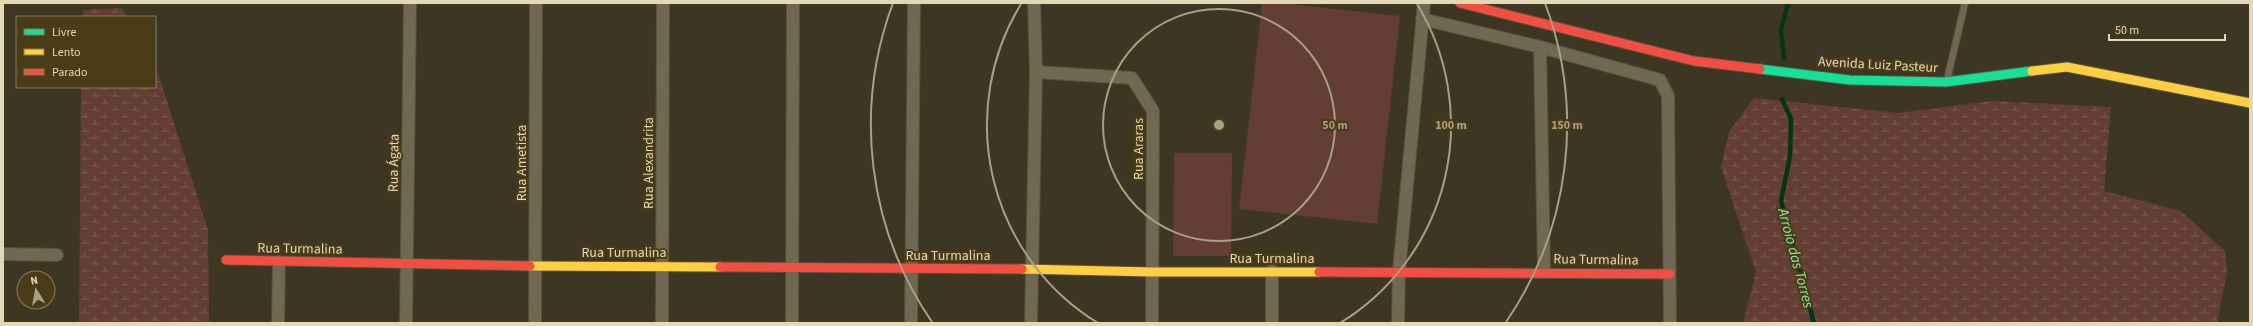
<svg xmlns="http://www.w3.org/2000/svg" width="2253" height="326" viewBox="0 0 2253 326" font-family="'Source Sans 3',sans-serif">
	<defs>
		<pattern id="wetland-marsh" width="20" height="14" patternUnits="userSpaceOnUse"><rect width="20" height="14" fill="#643e34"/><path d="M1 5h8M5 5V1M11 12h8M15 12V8" fill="none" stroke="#7a594f"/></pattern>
	</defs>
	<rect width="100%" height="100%" fill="#3d3622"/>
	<path fill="#643e34" d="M1262 3H1280L1400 16 1377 224 1239 209Z
		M1174 153H1232L1231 256H1173Z"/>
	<path fill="url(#wetland-marsh)" d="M122 8 127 17H83V10Z
		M155 70 160 79 208 230 209 323H79L81 87H155Z
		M1754 98 1898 113 1992 101 2111 107 2104 191 2181 211 2225 251 2227 272 2217 323H1743L1756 272 1721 167 1729 132Z"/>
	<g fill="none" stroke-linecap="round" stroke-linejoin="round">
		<path stroke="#053516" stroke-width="4.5" d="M1784 58 1781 30 1788 3
			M1782 99 1791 119 1790 156 1781 201 1814 323"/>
		<g stroke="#59523e" stroke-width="8">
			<path id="lane" d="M1947 80 1965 3"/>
		</g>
		<g stroke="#59523e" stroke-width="14">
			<path id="street" d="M1422 19 1540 47 1660 80 1668 96 1670 323
				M1540 47 1544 272
				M1036 72 1132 78 1153 111 1152 323
				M3 254 57 255
				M278 323 279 262
				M406 323 410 3
				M535 323 536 3
				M662 323 663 3
				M792 323 793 3
				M911 323 914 3
				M1031 323 1036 72 1034 3
				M1272 323V271
				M1398 323 1399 271 1424 3"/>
		</g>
		<g stroke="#59523e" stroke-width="11">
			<path id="fast" d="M1760 69 1850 80 1946 82 2032 71"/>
		</g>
		<g stroke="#59523e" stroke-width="11">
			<path id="slow" d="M2032 71 2067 67 2250 103
				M530 266 720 267
				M1022 269 1152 272H1319"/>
		</g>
		<g stroke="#59523e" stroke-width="11">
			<path id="jam" d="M1460 3 1694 61 1760 69
				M226 260 530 266
				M720 267 1022 269
				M1319 272 1670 274"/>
		</g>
		<use href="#lane" stroke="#706850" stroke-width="6"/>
		<use href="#street" stroke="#706850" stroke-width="12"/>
		<use href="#fast" stroke="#16e098" stroke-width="9"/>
		<use href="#slow" stroke="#ffcf43" stroke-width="9"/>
		<use href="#jam" stroke="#f24e42" stroke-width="9"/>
	</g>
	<g fill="none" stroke="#a99f82" stroke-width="2">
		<circle cx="1219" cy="125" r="116"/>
		<path d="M1098 323A232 232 0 0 1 1021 4M1417 4A232 232 0 0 1 1340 323"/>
		<path d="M932 322A348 348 0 0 1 893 3M1545 3A348 348 0 0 1 1506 322"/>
	</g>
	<g text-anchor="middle" stroke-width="4" stroke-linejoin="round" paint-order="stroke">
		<g font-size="14" fill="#e3d7b5" stroke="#493c16">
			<text transform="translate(1878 64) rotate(3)" y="5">Avenida Luiz Pasteur</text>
			<text transform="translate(1138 149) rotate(-90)" y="5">Rua Araras</text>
			<text transform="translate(393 163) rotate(-89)" y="5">Rua Ágata</text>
			<text transform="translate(521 163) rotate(-90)" y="5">Rua Ametista</text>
			<text transform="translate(648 163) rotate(-90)" y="5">Rua Alexandrita</text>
			<text transform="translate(300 248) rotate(1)" y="5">Rua Turmalina</text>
			<text x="624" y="257">Rua Turmalina</text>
			<text x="948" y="260">Rua Turmalina</text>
			<text x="1272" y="263">Rua Turmalina</text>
			<text transform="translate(1596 259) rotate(1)" y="5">Rua Turmalina</text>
		</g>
		<g font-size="15" font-style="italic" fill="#8be5a2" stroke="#493c16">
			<text transform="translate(1796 258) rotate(75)" y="5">Arroio das Torres</text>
		</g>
	</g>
	<circle cx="1219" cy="125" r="6" fill="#a99f82" stroke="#493c16" stroke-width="2"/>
	<g font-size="12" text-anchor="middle" font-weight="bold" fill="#a99f82" stroke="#493c16" stroke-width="4" stroke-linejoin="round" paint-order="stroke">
		<text x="1335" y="129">50 m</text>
		<text x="1451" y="129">100 m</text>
		<text x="1567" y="129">150 m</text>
	</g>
	<rect width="2253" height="326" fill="none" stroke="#e3d7b5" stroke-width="8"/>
	<rect x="16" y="16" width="140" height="72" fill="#493c16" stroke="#877a56"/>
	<rect x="24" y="29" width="20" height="6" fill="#16e098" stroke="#877a56"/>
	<text x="52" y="36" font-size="12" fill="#e3d7b5">Livre</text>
	<rect x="24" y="49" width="20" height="6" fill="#ffcf43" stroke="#877a56"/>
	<text x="52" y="56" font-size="12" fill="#e3d7b5">Lento</text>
	<rect x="24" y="69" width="20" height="6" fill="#f24e42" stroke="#877a56"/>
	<text x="52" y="76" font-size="12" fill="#e3d7b5">Parado</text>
	<g transform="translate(36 290) rotate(349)"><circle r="19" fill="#493c16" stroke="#877a56"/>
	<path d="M0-3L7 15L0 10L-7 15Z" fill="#a99f82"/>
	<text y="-6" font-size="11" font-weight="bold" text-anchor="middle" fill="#e3d7b5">N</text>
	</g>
	<path d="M2109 34v6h116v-6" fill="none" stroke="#e3d7b5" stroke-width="2"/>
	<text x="2115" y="34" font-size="12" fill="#e3d7b5" stroke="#493c16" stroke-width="3" paint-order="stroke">50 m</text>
</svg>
